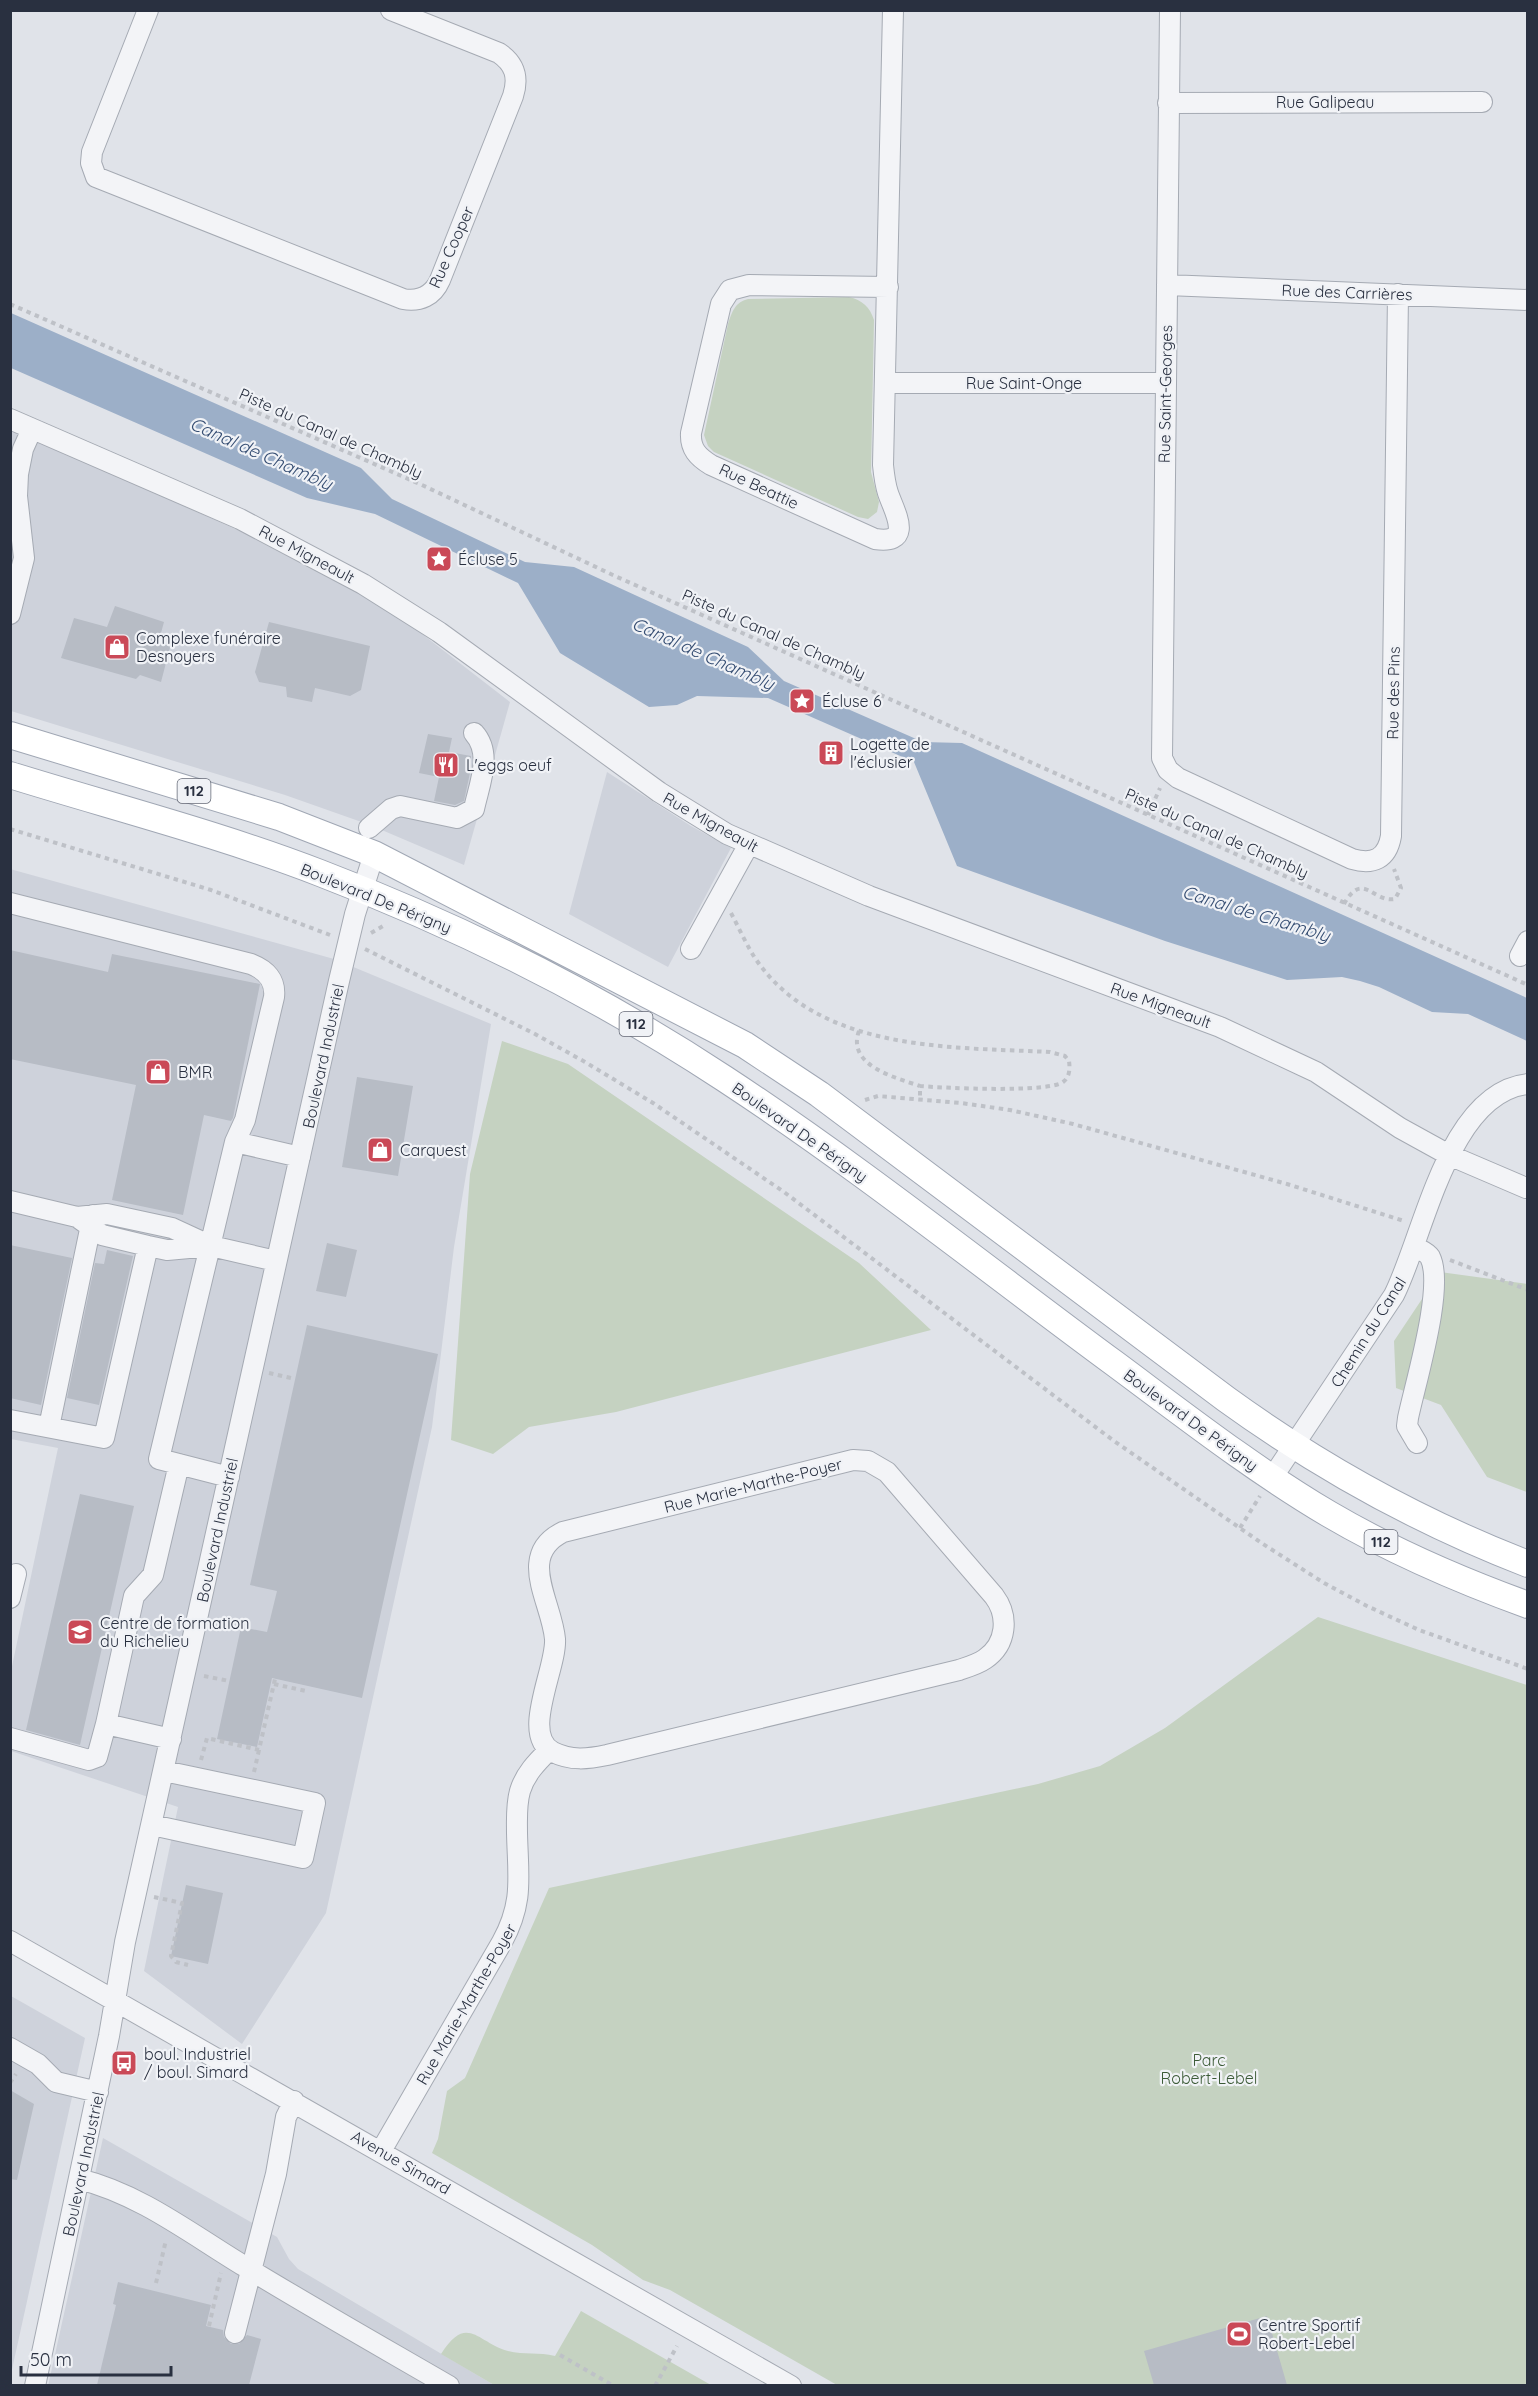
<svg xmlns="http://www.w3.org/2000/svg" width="1538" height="2396" viewBox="0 0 1538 2396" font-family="Quicksand,sans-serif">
	<rect width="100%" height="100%" fill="#e0e3e9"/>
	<path fill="#ced2db" d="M10 429 285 551 395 613 510 702 464 865 370 825 285 795 11 711Z
		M607 772 691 826 731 848 668 967 569 914Z
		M10 869 334 959 491 1024 454 1247 432 1427 326 1913 242 2044 144 1971 178 1807 11 1751V1671L58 1448 11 1439Z
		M11 1996 85 2038 11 2374Z
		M103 2138 277 2237 289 2259 298 2269 494 2385 48 2386Z"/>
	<path fill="#c5d2c1" d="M849 297C862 300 870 307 874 320L871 472 879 502 877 512 868 519 858 517 714 452 708 446 704 435 728 324C732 312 735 302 748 299Z
		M502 1041 568 1064 859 1263 931 1330 616 1412 529 1427 493 1454 451 1440 470 1174Z
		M1440 1272 1527 1284V1492L1487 1477 1441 1405 1396 1388 1394 1341Z
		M1318 1617 1527 1685V2385H837L670 2290 643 2280 592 2245 432 2153 438 2139 447 2091 465 2078 549 1888 1038 1784 1100 1766 1165 1728Z
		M581 2311 711 2385H494L441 2354C467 2313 477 2342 508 2351 524 2355 539 2352 555 2356Z"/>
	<path fill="#9cafc8" d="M11 313 361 468 392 499 525 562 574 567 748 647 784 681 923 742 962 743 1527 998V1041L1468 1014 1432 1012 1379 987 1360 981 1342 977 1287 980 1165 941 957 866 914 762 768 698 697 696 677 705 649 707 560 653 518 583 375 514 307 498 11 368Z"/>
	<path fill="#b7bcc5" d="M115 606 164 622 161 633 173 636 161 682 140 675 136 679 61 658 74 618 107 627Z
		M269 622 370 646 361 690 350 696 315 688 312 702 287 697 286 687 259 682 255 672Z
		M428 734 452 738 449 752 471 756V768L464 801 455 805 434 801 439 777 419 773Z
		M827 741 842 749 835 764 819 757Z
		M10 950 108 972 112 954 260 984 233 1118 231 1121 204 1115 183 1215 112 1200 136 1085 10 1059Z
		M357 1077 413 1086 398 1176 342 1167Z
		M327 1243 357 1250 346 1297 316 1291Z
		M10 1245 72 1258 41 1405 10 1398Z
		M107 1250 133 1256 99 1405 67 1398 95 1263 104 1264Z
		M307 1325 438 1354 362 1698 272 1678 257 1747 217 1739 241 1627 267 1632 277 1591 250 1585Z
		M80 1494 134 1506 80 1745 26 1730Z
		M186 1885 223 1893 208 1964 171 1956Z
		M10 2090 34 2104 17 2180 10 2179Z
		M118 2282 211 2305 206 2326 223 2330 224 2337 231 2344H239L247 2335 261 2339 249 2385H97L116 2305 113 2304Z
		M1267 2316 1287 2385H1154L1144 2351Z"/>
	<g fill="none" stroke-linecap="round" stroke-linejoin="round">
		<g stroke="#a5aab3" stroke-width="22">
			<path id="minor" d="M148 10 92 152 91 163 96 177 403 299C420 302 433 296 440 280L513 96C519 77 515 64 499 53L391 10
				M1170 10 1162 758 1168 770 1178 778 1352 859C1373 865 1387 859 1391 836L1398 294
				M1168 103 1482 102
				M1167 285 1528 300
				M888 287 749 285 730 290 721 304 691 433C690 449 698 457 711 465L875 539C915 545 894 511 888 493 885 484 884 475 883 465L893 10
				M885 383H1164
				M10 419 240 519 363 584 439 632 659 792 727 834 869 896 1220 1027 1316 1072 1400 1128 1449 1155 1526 1188
				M10 614 24 558 17 496 18 474 23 449 32 429
				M369 828 391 809 400 806 457 818 474 809C479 785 493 754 474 733
				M10 903 251 964C266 970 276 980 274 997L245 1120 235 1142 159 1459 229 1477
				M691 949 749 844
				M1520 956 1528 941
				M235 1142 300 1157
				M10 1201 77 1217
				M211 1246 167 1250 148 1246 102 1235 77 1217 107 1214 172 1228 211 1246 276 1261
				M1415 1247C1420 1250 1427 1252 1430 1257 1445 1286 1415 1384 1408 1418L1407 1426 1417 1443
				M10 1420 104 1438 148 1246
				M49 1427 93 1215
				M853 1460 868 1461 887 1472 994 1596C1009 1616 1007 1644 985 1659 978 1664 968 1667 959 1670L607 1755C588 1759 571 1761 553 1752 520 1735 557 1668 555 1639 552 1602 516 1555 563 1532Z
				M1272 1478 1394 1295C1424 1236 1448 1092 1528 1084
				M10 1598 16 1574
				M10 1738 89 1760 97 1757 106 1724
				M171 1739 106 1724 134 1596 153 1575 179 1464
				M152 1825 303 1858 315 1803 164 1771
				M10 1941 791 2386
				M10 2048 38 2064 56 2082 98 2092
				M381 2151 502 1942C524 1902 518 1877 517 1833 517 1819 516 1805 520 1791 525 1774 537 1762 549 1750
				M79 2179C140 2194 191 2234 244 2266 311 2307 380 2346 449 2386
				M235 2333 276 2174 286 2117 294 2101
				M35 2386 109 2036 125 1942 339 981 355 914 374 854"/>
		</g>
		<g stroke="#a0a7b4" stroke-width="28">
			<path id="major" d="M10 735 279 817 374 854 745 1045 819 1094 1226 1399C1320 1467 1419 1522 1528 1564
				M10 775C113 807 219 834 320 873 461 927 599 996 725 1079 859 1167 985 1268 1114 1363 1184 1415 1253 1469 1329 1514 1392 1551 1459 1580 1528 1605"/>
		</g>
		<path stroke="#bec1c7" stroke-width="4" stroke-dasharray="4.5 4.5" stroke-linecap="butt" d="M10 304 422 485 615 576 1528 985
			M1148 815 1160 788
			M10 829 211 890 330 935
			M1344 904C1363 870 1373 903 1395 899L1401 888 1394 869
			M731 913C739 928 746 944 755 958 818 1052 950 1047 1050 1052L1065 1056 1069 1061C1070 1068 1070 1077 1063 1082 1048 1093 943 1088 920 1086V1100
			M371 933 383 926
			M365 949 535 1034 585 1062 653 1103 784 1192 1114 1441 1263 1544 1324 1583 1367 1606 1419 1630 1528 1669
			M859 1031C846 1066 897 1078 920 1086
			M865 1100 878 1096 961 1103 1010 1110 1073 1124 1287 1184 1404 1221
			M1450 1260 1528 1290
			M269 1373 295 1379
			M1240 1528 1260 1496
			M204 1676 229 1681
			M274 1684 306 1691
			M201 1760 207 1738 259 1750 275 1679
			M254 1772 259 1750
			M154 1897 182 1903 171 1956 176 1962 188 1965
			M10 2083 16 2074
			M156 2283 166 2240
			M209 2326 221 2273
			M560 2355 614 2386
			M655 2386 677 2346"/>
		<use href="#minor" stroke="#f3f4f7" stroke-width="20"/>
		<use href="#major" stroke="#fff" stroke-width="26"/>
	</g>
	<defs>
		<g id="sight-square" transform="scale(1.35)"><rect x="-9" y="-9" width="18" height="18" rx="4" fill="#ca4957" stroke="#f0f2f6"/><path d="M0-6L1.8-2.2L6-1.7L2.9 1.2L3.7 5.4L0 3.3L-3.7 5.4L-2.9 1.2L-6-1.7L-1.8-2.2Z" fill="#fff"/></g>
		<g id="shop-square" transform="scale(1.35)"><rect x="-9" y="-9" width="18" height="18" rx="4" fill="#ca4957" stroke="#f0f2f6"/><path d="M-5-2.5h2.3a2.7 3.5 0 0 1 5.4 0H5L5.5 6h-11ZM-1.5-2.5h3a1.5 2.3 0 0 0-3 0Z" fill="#fff"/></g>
		<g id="building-square" transform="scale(1.35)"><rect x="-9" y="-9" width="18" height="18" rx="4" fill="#ca4957" stroke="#f0f2f6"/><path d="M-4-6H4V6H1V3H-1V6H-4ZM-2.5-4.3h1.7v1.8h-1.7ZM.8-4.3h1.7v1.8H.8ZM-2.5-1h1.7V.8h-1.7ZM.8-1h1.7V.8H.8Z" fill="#fff"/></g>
		<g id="restaurant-square" transform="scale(1.35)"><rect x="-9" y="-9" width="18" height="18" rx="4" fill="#ca4957" stroke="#f0f2f6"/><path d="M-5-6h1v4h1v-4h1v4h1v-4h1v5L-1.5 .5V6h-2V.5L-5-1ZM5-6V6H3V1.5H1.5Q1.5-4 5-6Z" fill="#fff"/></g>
		<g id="school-square" transform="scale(1.35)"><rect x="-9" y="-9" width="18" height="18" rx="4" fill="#ca4957" stroke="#f0f2f6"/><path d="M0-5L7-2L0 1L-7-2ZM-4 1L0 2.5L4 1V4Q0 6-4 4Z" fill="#fff"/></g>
		<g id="bus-square" transform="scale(1.35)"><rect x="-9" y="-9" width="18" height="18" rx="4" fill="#ca4957" stroke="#f0f2f6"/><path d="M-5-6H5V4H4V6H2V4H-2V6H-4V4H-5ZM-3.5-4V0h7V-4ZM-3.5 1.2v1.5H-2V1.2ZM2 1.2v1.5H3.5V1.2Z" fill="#fff"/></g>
		<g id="stadium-square" transform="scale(1.35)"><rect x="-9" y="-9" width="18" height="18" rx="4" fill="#ca4957" stroke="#f0f2f6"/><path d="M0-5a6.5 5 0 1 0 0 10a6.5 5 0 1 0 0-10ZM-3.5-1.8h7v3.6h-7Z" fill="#fff"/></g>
	</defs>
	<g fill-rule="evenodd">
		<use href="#sight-square" x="439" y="559"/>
		<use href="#shop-square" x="117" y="647"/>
		<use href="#sight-square" x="802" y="701"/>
		<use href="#building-square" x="831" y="753"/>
		<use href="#restaurant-square" x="446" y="765"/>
		<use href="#shop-square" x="158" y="1072"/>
		<use href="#shop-square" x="380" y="1150"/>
		<use href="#school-square" x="80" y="1632"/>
		<use href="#bus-square" x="124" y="2063"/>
		<use href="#stadium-square" x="1239" y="2334"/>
	</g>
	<g text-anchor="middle" stroke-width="4.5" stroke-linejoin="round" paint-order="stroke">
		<g fill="#f0f2f6" stroke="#656a77" stroke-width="1.5">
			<rect x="177.5" y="779" width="33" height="24" rx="4.5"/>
			<rect x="619.5" y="1012" width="33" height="24" rx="4.5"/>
			<rect x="1364.5" y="1530" width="33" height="24" rx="4.5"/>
		</g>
		<g font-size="15" font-weight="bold" fill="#293040">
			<text x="194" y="796">112</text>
			<text x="636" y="1029">112</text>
			<text x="1381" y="1547">112</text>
		</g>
		<g font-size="16" fill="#293040" stroke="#f0f2f6">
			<text x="1325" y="108">Rue Galipeau</text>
			<text transform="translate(451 247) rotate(-66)" y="6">Rue Cooper</text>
			<text transform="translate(1347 292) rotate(2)" y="6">Rue des Carrières</text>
			<text x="1024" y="389">Rue Saint-Onge</text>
			<text transform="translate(1165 394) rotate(-89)" y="6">Rue Saint-Georges</text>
			<text transform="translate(331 433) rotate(24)" y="6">Piste du Canal de Chambly</text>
			<text transform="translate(759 486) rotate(25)" y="6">Rue Beattie</text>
			<text transform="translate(307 554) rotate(28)" y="6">Rue Migneault</text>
			<text transform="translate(774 634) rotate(24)" y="6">Piste du Canal de Chambly</text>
			<text transform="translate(1393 693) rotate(-89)" y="6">Rue des Pins</text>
			<text transform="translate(711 822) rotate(29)" y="6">Rue Migneault</text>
			<text transform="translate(1217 833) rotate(24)" y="6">Piste du Canal de Chambly</text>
			<text transform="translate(376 898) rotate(22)" y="6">Boulevard De Périgny</text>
			<text transform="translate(1161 1005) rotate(20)" y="6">Rue Migneault</text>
			<text transform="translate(323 1056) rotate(-78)" y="6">Boulevard Industriel</text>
			<text transform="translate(800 1132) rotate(35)" y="6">Boulevard De Périgny</text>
			<text transform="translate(1368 1332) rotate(-58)" y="6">Chemin du Canal</text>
			<text transform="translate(1191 1420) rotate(36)" y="6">Boulevard De Périgny</text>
			<text transform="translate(753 1485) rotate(-14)" y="6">Rue Marie-Marthe-Poyer</text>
			<text transform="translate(217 1530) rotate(-78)" y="6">Boulevard Industriel</text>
			<text transform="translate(466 2004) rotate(-60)" y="6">Rue Marie-Marthe-Poyer</text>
			<text transform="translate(401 2162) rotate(30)" y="6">Avenue Simard</text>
			<text transform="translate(83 2164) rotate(-78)" y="6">Boulevard Industriel</text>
		</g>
		<g font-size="16" fill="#293040" stroke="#f0f2f6" text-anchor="start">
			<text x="458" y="565">Écluse 5</text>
			<text x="136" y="644">Complexe funéraire<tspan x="136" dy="18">Desnoyers</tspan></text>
			<text x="822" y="707">Écluse 6</text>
			<text x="850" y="750">Logette de<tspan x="850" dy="18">l'éclusier</tspan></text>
			<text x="466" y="771">L'eggs oeuf</text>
			<text x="178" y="1078">BMR</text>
			<text x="400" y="1156">Carquest</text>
			<text x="100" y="1629">Centre de formation<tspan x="100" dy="18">du Richelieu</tspan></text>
			<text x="144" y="2060">boul. Industriel<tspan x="144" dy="18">/ boul. Simard</tspan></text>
			<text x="1258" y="2331">Centre Sportif<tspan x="1258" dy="18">Robert-Lebel</tspan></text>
		</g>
		<g font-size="16" fill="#3c5b37" stroke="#f0f2f6">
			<text x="1209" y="2066">Parc<tspan x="1209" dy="18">Robert-Lebel</tspan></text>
		</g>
		<g font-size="18" font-style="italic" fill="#354d72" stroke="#f0f2f6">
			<text transform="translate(261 454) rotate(24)" y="6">Canal de Chambly</text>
			<text transform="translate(703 654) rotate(24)" y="6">Canal de Chambly</text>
			<text transform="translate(1256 914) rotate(17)" y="6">Canal de Chambly</text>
		</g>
	</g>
	<rect width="1538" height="2396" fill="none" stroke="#293040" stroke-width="24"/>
	<path d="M21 2366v9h150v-9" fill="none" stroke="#293040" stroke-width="3"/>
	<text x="30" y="2366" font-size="18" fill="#293040" stroke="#f0f2f6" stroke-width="4.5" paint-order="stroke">50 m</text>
</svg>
